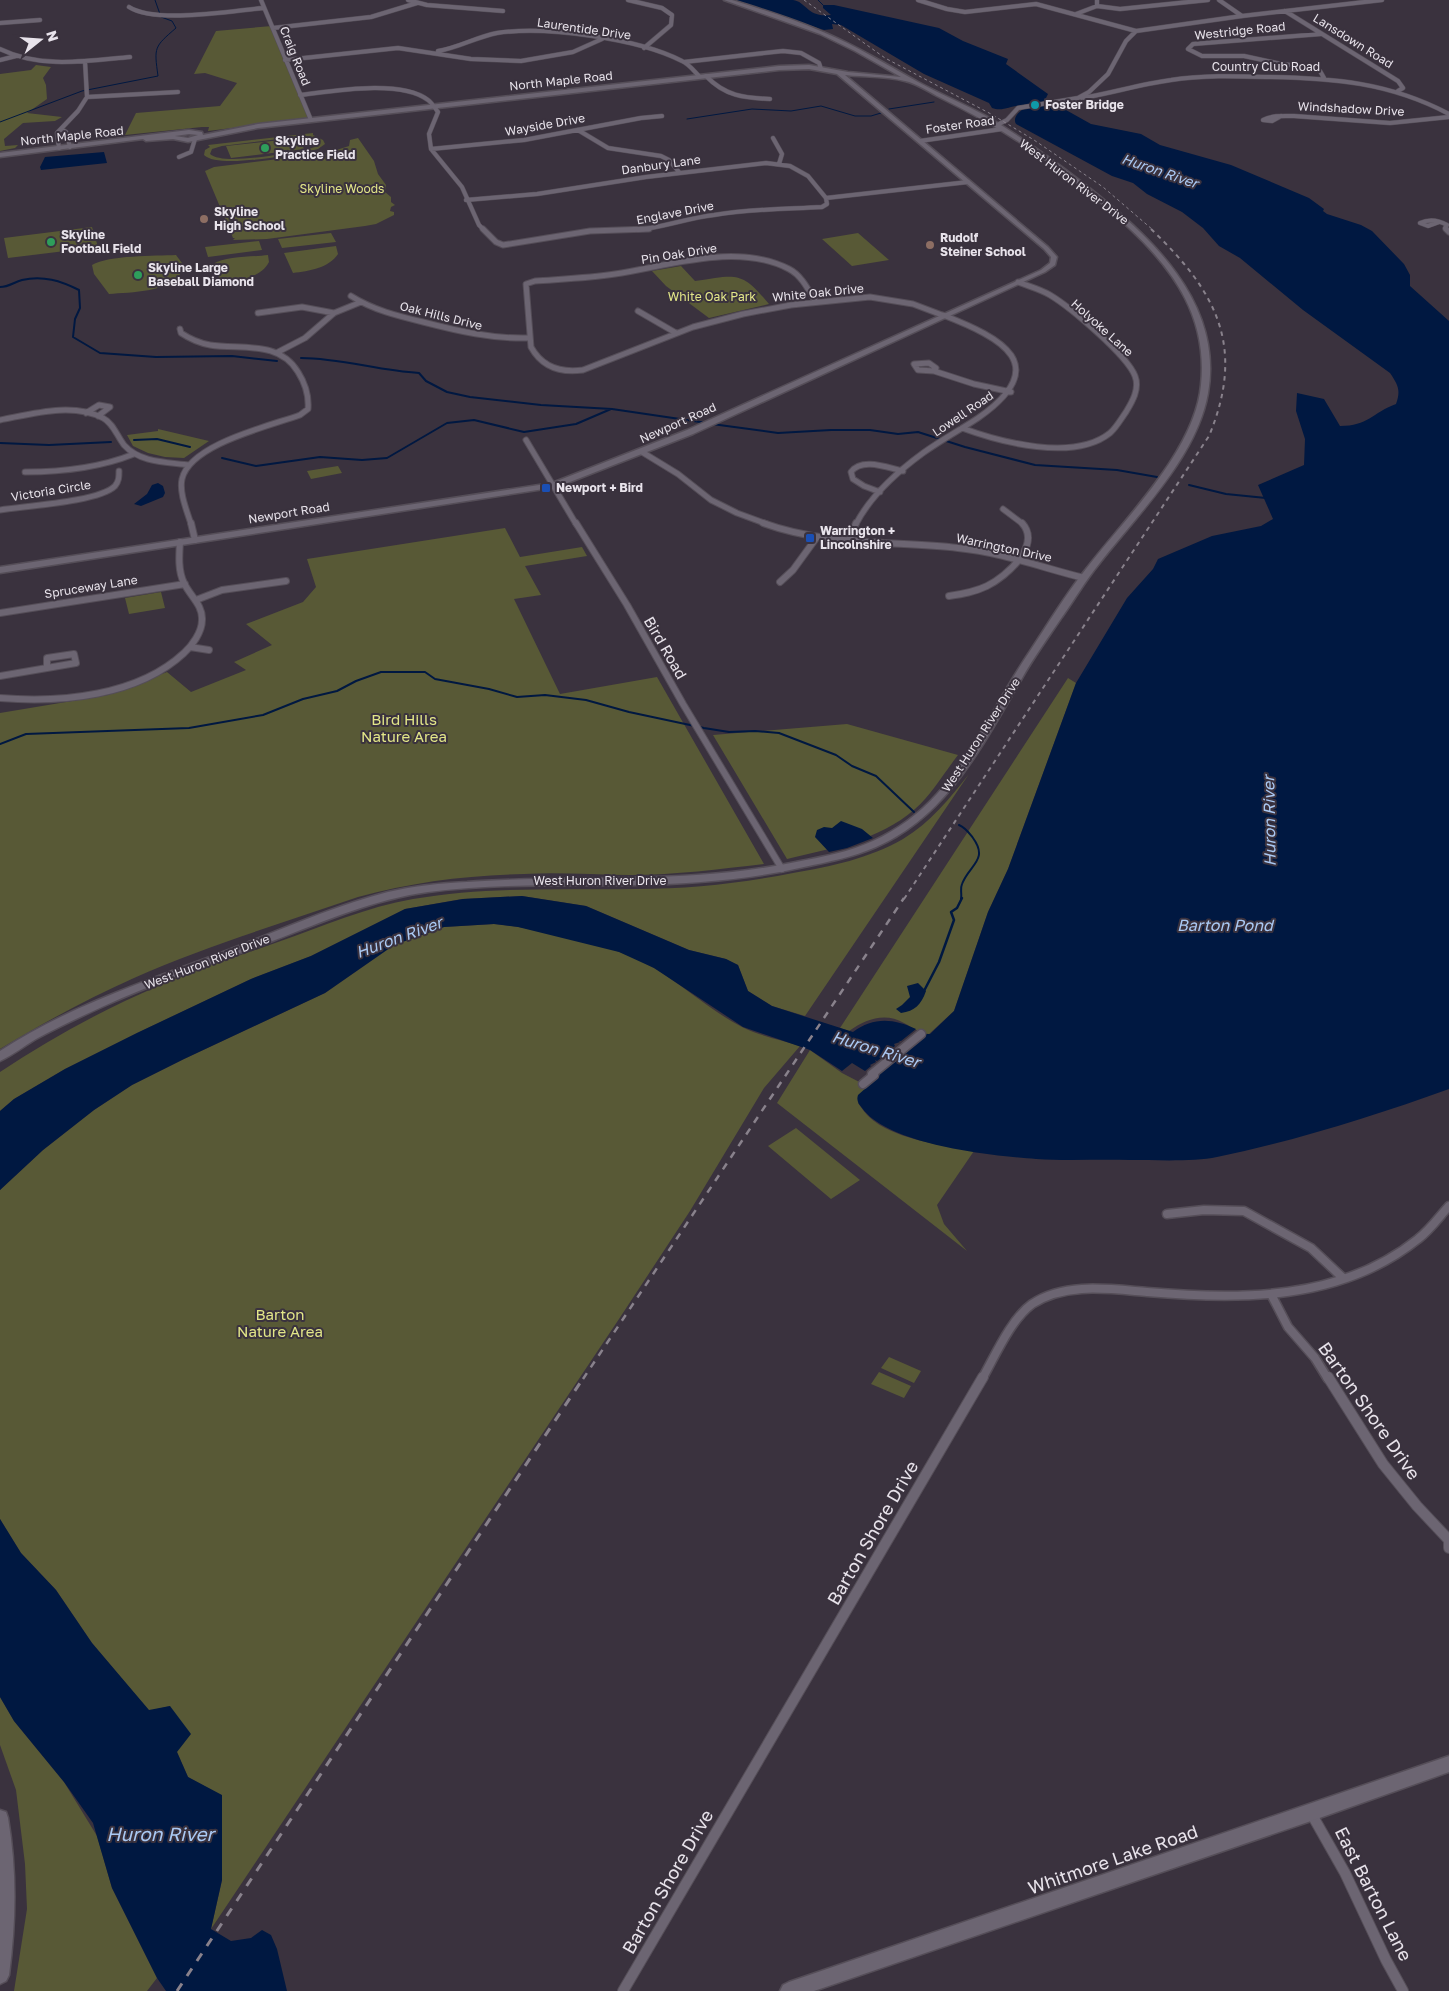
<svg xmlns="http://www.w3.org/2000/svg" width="1449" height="1991" viewBox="0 0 1449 1991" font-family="'Golos Text',sans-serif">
	<rect width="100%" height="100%" fill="#3a323e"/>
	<path fill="#585936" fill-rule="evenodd" d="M272 26 310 118 208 131 209 127H202L125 135 136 113 220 106 237 83 205 73 194 74 216 31Z
		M36 65 51 67 43 78 46 85 47 99 27 113 62 117 55 121 23 123 4 139 5 146 18 145 15 148 0 151V74L31 70Z
		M313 133V135L323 140 325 144 318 149 307 152C287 155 218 169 204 155L205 150 210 147 208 145ZM295 137H310L318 140 319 144 315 147 305 150C286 153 223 166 210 154L212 149 222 146Z
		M299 138 304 149 231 158 226 146Z
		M358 138 374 161 378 174 386 185 385 192 391 197V202L395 205 391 207 390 211 394 212V215L376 224 365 226 267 239 233 240 235 238H233L205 171 214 167 327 153 349 146 350 140Z
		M92 227 98 247 8 258 4 238Z
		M331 233 336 242 282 248 278 239Z
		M858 233 889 260 852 266 822 239Z
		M259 241 262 250 208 257 205 247Z
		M336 246 338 254C329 268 309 271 293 273L284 253Z
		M176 255 182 263 183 270C171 293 131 292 109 294L94 274 92 265C109 255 155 256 176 255Z
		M268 255 269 262C261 278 238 281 221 283L213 264C225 256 253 257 268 255Z
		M681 266 695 281C737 275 741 270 769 304L709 318 666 286 652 271Z
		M158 429 209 441 184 458 165 457 148 453 133 446 127 435 158 431Z
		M338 466 342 473 311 479 307 471Z
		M505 528 520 557 582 547 587 556 525 566 541 595 514 599 560 694 657 677 764 864C720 869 675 875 631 875 595 875 560 872 524 874 468 875 412 882 358 897 283 923 206 946 134 978 87 999 43 1023 0 1049V713L108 695 167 672 191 692 246 670 234 662 272 645 246 624 303 602 316 587 307 559Z
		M161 592 165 608 129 614 125 598Z
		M1068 678 1076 683 1008 869 988 912 954 1011 929 1034C920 1033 913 1028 904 1023 885 1012 866 1019 849 1031L840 1028Z
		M847 724 958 755C944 773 932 794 915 809 878 841 832 848 787 859L713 735Z
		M969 774 805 1016 772 1006 748 991 738 965 726 959 689 950 586 906 522 896 462 899 405 909 311 956 251 979 137 1033 65 1069 14 1099 0 1111V1072C51 1038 104 1009 161 985 199 968 239 956 278 942 323 926 367 907 413 899 487 886 562 890 637 889 690 889 742 883 793 873 830 867 870 858 903 839 930 823 950 798 969 774Z
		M494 924C543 929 610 943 654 968 684 986 711 1011 742 1027 760 1036 781 1040 800 1046L764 1088 690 1211 619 1319 211 1929 222 1880V1796L188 1777 177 1752 170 1706 149 1711 92 1643 56 1590 21 1553 0 1519V1190L43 1150 94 1110 132 1085 184 1059 325 993 394 945 444 927Z
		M810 1050 842 1073 867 1086 858 1103C863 1110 867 1116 874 1121 899 1140 943 1145 974 1151L937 1205 944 1224 967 1251 777 1103Z
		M796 1128 860 1180 831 1199 768 1146Z
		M889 1357 921 1371 914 1383 881 1368Z
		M879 1372 911 1386 904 1398 871 1384Z
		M0 1697 14 1721 64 1782 97 1836 112 1888 157 1978 147 1991H14L27 1909 25 1864 16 1790 0 1745Z"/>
	<path fill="#001841" d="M734 0C752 0 774 0 793 0 807 2 807 18 831 15L823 8V5H834L939 28 963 41 1008 59 1006 64 1048 94 1044 102 1057 105 1091 124 1141 134 1160 145 1231 165 1309 198 1324 209 1323 211 1327 214 1361 225 1372 231 1404 264 1410 275V286L1449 321V1089C1374 1116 1295 1141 1217 1157 1194 1162 1155 1160 1130 1160 1099 1159 1067 1161 1036 1159 993 1156 888 1145 862 1108 859 1104 856 1101 858 1095L867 1087 863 1084 922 1034H930L954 1011 988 912 1008 869 1076 683 1127 598 1153 569 1158 559 1212 536 1261 526 1273 519 1258 485 1304 465 1305 439 1296 411 1297 393 1324 399 1340 426C1368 426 1372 413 1396 404 1401 390 1398 385 1390 373L1303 310 1240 258 1219 246 1203 228 1182 212 1147 194 1133 183 1112 176 1016 124C1012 117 1020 111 1026 107 1014 102 1005 113 992 108L989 103 924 74 841 25 832 24 833 29 824 30Z
		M104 152 107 163 41 170 40 167 45 157Z
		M158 483 163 486 165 493 163 497 141 506 134 504 147 494 152 485Z
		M841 821 862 829 873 838 847 848 829 852 815 837 817 830 824 827 832 828Z
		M522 896 586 906 689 950 726 959 738 965 748 991 772 1006 853 1032C873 1017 893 1018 916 1029L901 1041H899L900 1042 894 1044 895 1046 880 1057 881 1058 877 1061 875 1060 876 1062 870 1065 871 1066 865 1071 852 1063 842 1071 810 1050 743 1027 654 968 619 952 518 927 494 924 444 927 394 945 325 993 184 1059 132 1085 94 1110 43 1150 0 1190V1111L14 1099 65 1069 137 1033 251 979 311 956 405 909 463 899Z
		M918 983 926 991C921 1005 915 1011 901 1013L896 1009 902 1005 910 997 907 986Z
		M0 1519 21 1553 56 1590 92 1643 149 1710 170 1706 191 1734 177 1752 188 1777 222 1795V1880L211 1929 231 1941 251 1938 262 1930 271 1935 277 1949 287 1991H166L157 1978 112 1888 93 1823 64 1782 14 1721 0 1697Z"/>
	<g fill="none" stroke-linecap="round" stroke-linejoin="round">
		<path stroke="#001841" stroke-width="1" d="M818 0 824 6
			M889 109 934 102
			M687 119 752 109 791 111 821 106 855 116H871L881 113
			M0 122 82 91 158 76C154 47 154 47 176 28L172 21 161 17 155 0"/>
		<path stroke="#001841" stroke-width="2" d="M0 287C9 287 14 282 22 280 43 275 61 281 79 290L80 308 75 319 73 337 100 353 156 357 232 356 277 361
			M301 358C341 358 379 371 419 373L426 381 447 392 470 397 541 405 612 409 707 423
			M712 424 778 433 831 430H870L898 434 918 432 965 447 1035 465 1117 470 1157 477
			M134 440 157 439 190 447
			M0 443 49 445 111 442
			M222 458 256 466 320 457 362 460 387 458 447 423 474 420 524 432 576 424 611 409
			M1189 485 1226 494 1266 498
			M0 744 26 734 189 728 263 715 303 699 337 691 356 681 381 672H425L435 679 489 689 517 697 545 695 586 700 629 712 704 728 729 732 755 731 779 733 836 755 852 766 876 776 914 812
			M959 825C966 828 969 833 973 838 989 860 969 865 962 884 960 889 962 894 961 899"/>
		<path stroke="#001841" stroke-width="2.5" d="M924 991 939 962 954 920 951 912 957 908 962 898"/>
		<g stroke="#554e58" stroke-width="5">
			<path id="street-far4" d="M261 0 311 120
				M408 0 427 5 503 11
				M628 0 662 8 672 15 671 25 644 48
				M918 0 947 9 965 12 1036 4 1136 31
				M1219 0 1242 16
				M1097 6 1120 9 1208 0
				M129 7C156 24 230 11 263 8
				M1285 11 1398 81 1403 88 1398 91
				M1076 14 1097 6V0
				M0 23 40 20
				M273 28 371 17 417 3
				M1321 34 1193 44 1188 49 1202 56H1244L1281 64 1310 67 1320 71 1324 78
				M0 49C41 69 86 61 130 57
				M438 51C458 48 476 37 497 33 546 26 637 38 682 61 689 64 694 71 699 76
				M0 60 16 56
				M285 60 398 48 471 59 521 61 573 52 602 39
				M684 62 783 51 801 53 819 63 821 69
				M706 76C725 96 744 98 770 99
				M300 95C333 91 401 79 428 100 432 103 435 108 438 112L429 134 431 149 462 187 479 225 484 230
				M87 97 178 92
				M1082 98C1112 93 1141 84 1171 80 1202 75 1234 76 1266 77 1332 78 1389 82 1449 114
				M1281 116 1272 121 1263 120C1273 115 1283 116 1294 116L1390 123 1449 117
				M997 125 1007 120 1018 108 1078 98 1089 92 1108 74 1126 41 1136 31 1242 16 1382 0
				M61 129 66 132 70 147
				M578 130 608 148 661 156 669 160 679 172
				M773 138 782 154 779 164
				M920 141 1002 129
				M59 148 57 133 78 111 87 97 85 61
				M431 149 524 140 641 118 662 116
				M179 157 191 152 195 139
				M826 198 968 182
				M466 200 537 194 646 177 766 163 790 166 808 176 826 198 827 204 822 207
				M1439 222 1428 226 1420 223C1429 219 1438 220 1447 225L1445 228 1447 230
				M638 230C664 227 688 218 714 215 750 209 786 209 822 207"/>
		</g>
		<g stroke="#554e58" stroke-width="7">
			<path id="street-far3" d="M483 229 496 242 503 245 590 231 649 229
				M1446 229 1449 232
				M351 296C373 310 398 316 423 322 458 331 492 339 529 338
				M815 301C808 289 801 275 789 269 737 242 669 266 615 274 589 278 562 279 535 281L526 284 531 347C542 367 561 373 583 370L693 327 743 314 791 305 870 297 913 304 942 315
				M638 311 676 333
				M258 313 302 307 334 313
				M180 329 181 333C190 339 199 343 210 345 241 350 279 340 298 372 305 383 309 396 308 409L300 415C270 426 190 444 182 479 179 493 187 511 191 524
				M278 352 305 338 334 313 361 302
				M929 363 936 368 934 371 918 370 914 364Z
				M934 371 974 384 1011 392
				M86 413 99 405 110 407 98 416
				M0 420C32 414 72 402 103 418 113 423 117 436 124 445 140 463 167 462 189 465
				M962 428C1000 442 1074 462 1110 433 1116 428 1121 419 1126 412 1132 402 1140 389 1135 376 1127 355 1070 307 1050 295 1040 289 1028 286 1018 282
				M526 440 576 524
				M642 452 678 474 711 500 737 513 767 524
				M25 472C63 472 99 468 134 454
				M880 492 864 486 853 479 851 472C862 457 888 468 903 471
				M1003 509 1023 524
				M0 510C24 506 99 502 115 486 119 481 119 477 119 471
				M856 524C871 495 897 472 923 453 941 440 960 430 978 418 1054 365 1002 338 943 315"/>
		</g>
		<g stroke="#554e58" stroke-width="8">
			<path id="street-far2" d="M191 523 195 540
				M576 523 627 605 683 704 782 869
				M763 523C826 546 893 541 958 548 1001 552 1043 568 1084 578
				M849 541 856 523
				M780 582 793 570 817 537
				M949 596C962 594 975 592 987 586 1007 576 1042 545 1022 523
				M196 600 222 590 286 581
				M0 613 185 584
				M190 647 209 650
				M74 654 76 663 47 668V658Z
				M0 676 47 668
				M0 698C61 703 138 696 184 653 192 646 202 632 202 620 203 605 190 596 184 583 178 571 179 556 180 542"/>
		</g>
		<g stroke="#554e58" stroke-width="11">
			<path id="street-far1" d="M863 1084 874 1075 872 1074 921 1034
				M1167 1214 1204 1210 1244 1211 1311 1248 1343 1278
				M1272 1296 1288 1327 1315 1358 1328 1379
				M982 1379C995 1356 1011 1319 1032 1304 1065 1282 1110 1289 1147 1292 1240 1300 1341 1301 1418 1239 1430 1230 1439 1217 1449 1206"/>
		</g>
		<g stroke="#554e58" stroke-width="12">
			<path id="street" d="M1328 1377 1383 1464 1417 1506 1448 1539
				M1449 1539V1548
				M1311 1813 1345 1873 1386 1960 1403 1991
				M623 1991 983 1377"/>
		</g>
		<g stroke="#554e58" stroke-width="3">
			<path id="secondary" d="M724 0H732C763 10 794 19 823 32 857 46 887 65 918 82 940 94 964 104 986 116 1020 136 1052 159 1083 183 1148 234 1224 301 1208 393 1197 457 1137 515 1099 564 1085 581 1075 599 1062 617 1048 638 1033 658 1021 680 983 744 948 816 876 847 853 857 828 862 804 867 747 880 690 884 633 885 565 886 496 883 428 892 375 899 325 921 275 940 219 961 159 981 104 1006 82 1016 58 1027 36 1039 24 1046 13 1055 0 1061V1051C67 1007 144 982 218 954 274 933 330 907 388 892 414 886 441 883 467 882 577 874 687 885 796 862 822 857 849 852 873 841 897 830 919 814 937 794 975 752 998 698 1030 651 1048 624 1065 595 1086 569 1125 518 1195 451 1201 385 1208 319 1175 271 1129 228 1074 176 1009 131 941 98 929 92 916 83 905 81 886 76 864 77 845 75L1048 247 1057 257 1055 265 1045 272 693 434 557 487 0 573V567L552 483 687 430 1041 270 1050 263 1051 257 1044 249 837 74 809 69 779 70 258 128 188 142 173 139 146 141 143 139 0 157V153L189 130 202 132 203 135 258 124 779 66 809 65 848 72 901 77 855 51 820 34ZM189 134 198 135 188 138 175 136Z
				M1449 1756V1772L1311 1821 814 1991H780L783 1985 789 1982Z
				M0 1810 6 1812 8 1818C17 1871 16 1922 9 1975L6 1981 0 1984Z"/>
		</g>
		<use href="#street-far4" stroke="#6c6572" stroke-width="4"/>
		<use href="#street-far3" stroke="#6c6572" stroke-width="5"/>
		<use href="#street-far2" stroke="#6c6572" stroke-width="6"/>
		<use href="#street-far1" stroke="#6c6572" stroke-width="8"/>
		<use href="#street" stroke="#6c6572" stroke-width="10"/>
		<use href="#secondary" fill="#6c6572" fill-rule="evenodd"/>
		<path stroke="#89828c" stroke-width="1" stroke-dasharray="3 3" stroke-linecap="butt" d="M804 0 885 58 991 114 1034 140 1103 187 1153 230"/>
		<path stroke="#89828c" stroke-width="2" stroke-dasharray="4.5 4.5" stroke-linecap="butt" d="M904 899 1209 436C1246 347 1217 292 1151 229"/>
		<path stroke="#89828c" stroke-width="2.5" stroke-dasharray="7 7" stroke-linecap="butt" d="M583 1379 904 898"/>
		<path stroke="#89828c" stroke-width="3" stroke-dasharray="9 9" stroke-linecap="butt" d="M177 1991 584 1377"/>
	</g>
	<circle fill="#0f9aa8" stroke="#3a323e" stroke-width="2" cx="1035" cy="105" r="5"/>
	<g fill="#2e9e5b" stroke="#3a323e" stroke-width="2">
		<circle cx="265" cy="148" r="5"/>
		<circle cx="51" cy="242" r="5"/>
		<circle cx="138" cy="275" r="5"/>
	</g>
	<g fill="#8d6e63" stroke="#3a323e" stroke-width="2">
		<circle cx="204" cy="219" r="5"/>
		<circle cx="930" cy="245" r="5"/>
	</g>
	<g fill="#1a4fb4" stroke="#3a323e" stroke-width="2">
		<rect x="541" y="483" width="10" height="10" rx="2.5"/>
		<rect x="805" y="533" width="10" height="10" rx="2.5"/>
	</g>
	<g text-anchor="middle" stroke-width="4" stroke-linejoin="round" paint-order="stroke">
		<g font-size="12" fill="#e8e3eb" stroke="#3a323e">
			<text transform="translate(584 29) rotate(8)" y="4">Laurentide Drive</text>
			<text transform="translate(1240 31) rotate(-6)" y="4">Westridge Road</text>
			<text transform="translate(1353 41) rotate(32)" y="4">Lansdown Road</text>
			<text transform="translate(295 56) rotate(68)" y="4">Craig Road</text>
			<text x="1266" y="71">Country Club Road</text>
			<text transform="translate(561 81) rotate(-6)" y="4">North Maple Road</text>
			<text transform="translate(1351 109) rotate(3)" y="4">Windshadow Drive</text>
			<text transform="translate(545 125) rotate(-10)" y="4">Wayside Drive</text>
			<text transform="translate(960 125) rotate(-8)" y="4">Foster Road</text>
			<text transform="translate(72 136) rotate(-6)" y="4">North Maple Road</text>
			<text transform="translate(661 165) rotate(-8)" y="4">Danbury Lane</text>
			<text transform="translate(1074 182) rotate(37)" y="4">West Huron River Drive</text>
			<text transform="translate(675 213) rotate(-11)" y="4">Englave Drive</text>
			<text transform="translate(679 254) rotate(-9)" y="4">Pin Oak Drive</text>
			<text transform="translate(818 293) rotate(-6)" y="4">White Oak Drive</text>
			<text transform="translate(441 316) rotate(14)" y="4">Oak Hills Drive</text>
			<text transform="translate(1102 328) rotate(42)" y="4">Holyoke Lane</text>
			<text transform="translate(963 414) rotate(-34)" y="4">Lowell Road</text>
			<text transform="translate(678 423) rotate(-24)" y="4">Newport Road</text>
			<text transform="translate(51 491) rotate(-9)" y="4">Victoria Circle</text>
			<text transform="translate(289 513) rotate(-9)" y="4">Newport Road</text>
			<text transform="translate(1004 548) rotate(12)" y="4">Warrington Drive</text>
			<text transform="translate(91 587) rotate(-9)" y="4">Spruceway Lane</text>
			<text transform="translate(981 735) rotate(-57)" y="4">West Huron River Drive</text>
			<text x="600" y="885">West Huron River Drive</text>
			<text transform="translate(207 962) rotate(-21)" y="4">West Huron River Drive</text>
		</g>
		<g font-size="12" font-weight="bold" fill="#e8e3eb" stroke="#3a323e" text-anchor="start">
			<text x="1045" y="109">Foster Bridge</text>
			<text x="275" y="145">Skyline<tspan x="275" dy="14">Practice Field</tspan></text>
			<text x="214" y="216">Skyline<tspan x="214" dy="14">High School</tspan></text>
			<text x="61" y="239">Skyline<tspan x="61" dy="14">Football Field</tspan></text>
			<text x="940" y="242">Rudolf<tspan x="940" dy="14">Steiner School</tspan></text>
			<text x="148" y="272">Skyline Large<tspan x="148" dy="14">Baseball Diamond</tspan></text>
			<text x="556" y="492">Newport + Bird</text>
			<text x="820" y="535">Warrington +<tspan x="820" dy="14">Lincolnshire</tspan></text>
		</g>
		<g font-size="12" fill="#e2e688" stroke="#3a323e">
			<text x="342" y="193">Skyline Woods</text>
			<text x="712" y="301">White Oak Park</text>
		</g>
		<g font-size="14" font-style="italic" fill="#aac9f4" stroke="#3a323e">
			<text transform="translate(1160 171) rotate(19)" y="5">Huron River</text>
		</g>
		<g font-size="15" fill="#e8e3eb" stroke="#3a323e">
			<text transform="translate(665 648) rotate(60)" y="5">Bird Road</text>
		</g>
		<g font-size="15" fill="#e2e688" stroke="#3a323e">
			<text x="404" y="725">Bird Hills<tspan x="404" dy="17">Nature Area</tspan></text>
			<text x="280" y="1320">Barton<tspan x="280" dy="17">Nature Area</tspan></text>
		</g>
		<g font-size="16" font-style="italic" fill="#aac9f4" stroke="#3a323e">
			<text transform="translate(1269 821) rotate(-91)" y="6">Huron River</text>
			<text x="1225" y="931">Barton Pond</text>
			<text transform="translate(399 937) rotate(-20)" y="6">Huron River</text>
			<text transform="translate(876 1049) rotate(17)" y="6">Huron River</text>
		</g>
		<g font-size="18" fill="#e8e3eb" stroke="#3a323e">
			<text transform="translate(1369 1411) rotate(55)" y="6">Barton Shore Drive</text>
			<text transform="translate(873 1533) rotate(-60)" y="6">Barton Shore Drive</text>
			<text transform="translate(1113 1860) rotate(-19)" y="6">Whitmore Lake Road</text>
			<text transform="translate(668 1882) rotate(-60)" y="6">Barton Shore Drive</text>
			<text transform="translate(1373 1894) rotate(63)" y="6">East Barton Lane</text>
		</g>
		<g font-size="19" font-style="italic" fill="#aac9f4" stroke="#3a323e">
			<text x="160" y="1841">Huron River</text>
		</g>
	</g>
	<g transform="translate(40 40) rotate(73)" stroke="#3a323e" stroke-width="4" paint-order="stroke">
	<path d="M0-4L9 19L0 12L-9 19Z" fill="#e8e3eb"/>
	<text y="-8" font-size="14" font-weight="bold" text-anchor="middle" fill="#e8e3eb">N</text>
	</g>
</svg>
